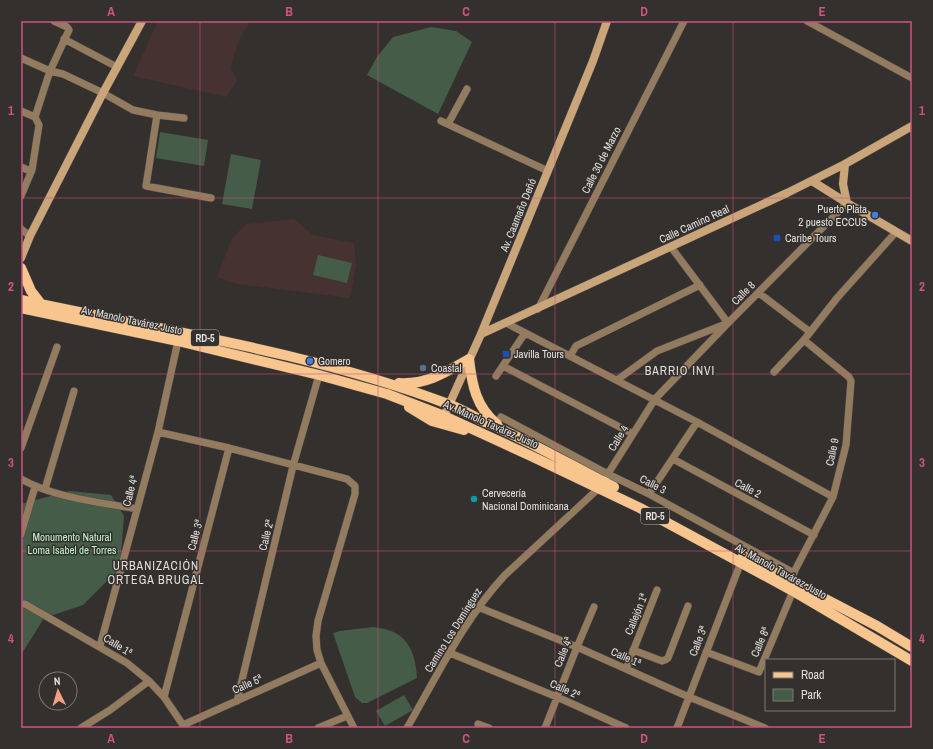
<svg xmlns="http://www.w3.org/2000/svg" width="933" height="749" viewBox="0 0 933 749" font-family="'Archivo Narrow',sans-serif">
	<rect width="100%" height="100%" fill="#34302d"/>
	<path fill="#473232" d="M158 21H251L240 38 234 55 231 68 237 81 226 97 133 76Z
		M294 219 313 235 354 243 356 264 350 298 237 284 217 277 232 238 246 224Z"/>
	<path fill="#445c48" d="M431 27 456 31 472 42 438 114 367 75 377 57 393 37Z
		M160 132 208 140 204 166 156 158Z
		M231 154 261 160 252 209 222 204Z
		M318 255 352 263 347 283 313 275Z
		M69 491 111 495 124 516 120 568 83 605 44 618 21 655V504Z
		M373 627C378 628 383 628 388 630 410 636 416 658 417 678L367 703H362L355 697 333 633 340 631Z
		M404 695 413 710 385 726 376 711Z"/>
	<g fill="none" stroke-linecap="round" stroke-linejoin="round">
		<g stroke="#504c49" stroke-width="8">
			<path id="street" d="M807 21 912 78
				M64 39 117 67
				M21 58 50 71 63 74 103 93 133 110 157 115 184 118
				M21 111 35 117
				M157 115 146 186 211 198
				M441 121 548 171
				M448 124 467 89
				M21 167 30 171
				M21 196 32 170 39 125 35 117 50 71 69 30 67 27 54 21
				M21 229 30 236
				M759 293 810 332
				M538 309 684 21
				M506 323 697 422 833 497
				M570 356 576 346 700 285
				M503 366 633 434
				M774 372 804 340 837 298 896 232
				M496 376 525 333
				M617 380 657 351 728 323 671 247
				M501 417 608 474 649 494 794 573
				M158 432 229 448 347 479 355 486V494L318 621 316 636 317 650 321 663 354 728
				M21 448 57 347
				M673 459 814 535
				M21 479C55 498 99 502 137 509
				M45 489 74 391
				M649 494 697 422
				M21 534 35 487
				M792 576 833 497 846 445 851 381 849 377 804 340
				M21 604H25L127 663 149 681 164 697 185 728
				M478 607 577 647 682 694 765 728
				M100 646 158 432 178 341
				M633 650 662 661 665 660 668 658 688 606
				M706 652 759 672 793 591
				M450 653 557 697 626 728
				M626 669 657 590
				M164 697 229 448
				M237 701 293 466 319 375
				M478 724 489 728
				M183 725 321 663
				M81 728 110 710 149 681
				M318 728 347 716
				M407 728C437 676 464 619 505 575L599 488 655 399 728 323 847 203
				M545 728 577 647 594 607
				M677 728 741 562"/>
		</g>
		<g stroke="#504c49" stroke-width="9">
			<path id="secondary" d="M845 164 843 184 847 203
				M812 181 847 203 912 241
				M21 258 30 236 103 93 142 21
				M481 334 787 193 845 164 912 126
				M444 416 481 334 593 61 607 21"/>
		</g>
		<g stroke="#504c49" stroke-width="11">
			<path id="primary" d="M21 268 31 291 41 304
				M21 300C164 331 311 352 448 404 461 409 473 416 485 422 492 425 499 427 505 431 542 448 578 469 614 487
				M21 308 178 341 319 375 387 394 444 416 531 456 640 508 793 591 912 661
				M399 383C427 385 446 372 469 359 472 385 476 407 497 424
				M409 407 432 421 464 430
				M743 556 877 626 912 647"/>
		</g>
		<use href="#street" stroke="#937b60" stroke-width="7"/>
		<use href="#secondary" stroke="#cba57a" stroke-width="8"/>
		<use href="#primary" stroke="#f7c58d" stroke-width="10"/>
	</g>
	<path fill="none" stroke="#cc5482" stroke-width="1" stroke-opacity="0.55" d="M200 21V728M378 21V728M555 21V728M733 21V728M21 198H912M21 374H912M21 551H912"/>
	<g fill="#3f7fe0" stroke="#34302d" stroke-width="1.5">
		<circle cx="875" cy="215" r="4"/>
		<circle cx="310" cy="361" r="4"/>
	</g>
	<g fill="#1a4fb4" stroke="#34302d" stroke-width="1.5">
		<rect x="773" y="234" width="8" height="8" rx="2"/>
		<rect x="502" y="350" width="8" height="8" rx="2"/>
	</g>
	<circle fill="#5c6f8a" stroke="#34302d" stroke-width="1.5" cx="423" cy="368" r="4"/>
	<circle fill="#0f9aa8" stroke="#34302d" stroke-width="1.5" cx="474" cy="499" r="4"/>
	<g text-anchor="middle" stroke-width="3" stroke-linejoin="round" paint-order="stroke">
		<g fill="#34302d" stroke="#aeaaa8" stroke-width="1">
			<rect x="191" y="330" width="28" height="16" rx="3"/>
			<rect x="641" y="508" width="28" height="16" rx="3"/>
		</g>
		<g font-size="10" font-weight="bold" fill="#e2dfdd">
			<text x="205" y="342">RD-5</text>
			<text x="655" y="520">RD-5</text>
		</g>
		<g font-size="11" fill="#e2dfdd" stroke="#34302d">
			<text transform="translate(601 160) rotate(-63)" y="4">Calle 30 de Marzo</text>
			<text transform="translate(518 215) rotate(-68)" y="4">Av. Caamaño Deñó</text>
			<text transform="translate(694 224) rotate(-25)" y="4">Calle Camino Real</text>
			<text transform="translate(743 293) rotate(-45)" y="4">Calle 8</text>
			<text transform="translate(132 320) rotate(12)" y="4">Av. Manolo Tavárez Justo</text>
			<text transform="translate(491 424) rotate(24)" y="4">Av. Manolo Tavárez Justo</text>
			<text transform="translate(618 438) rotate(-58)" y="4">Calle 4</text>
			<text transform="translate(832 452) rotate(-78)" y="4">Calle 9</text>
			<text transform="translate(653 484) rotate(27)" y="4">Calle 3</text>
			<text transform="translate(748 488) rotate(28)" y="4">Calle 2</text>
			<text transform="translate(130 491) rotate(-75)" y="4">Calle 4ª</text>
			<text transform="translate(195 535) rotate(-75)" y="4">Calle 3ª</text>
			<text transform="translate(266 535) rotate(-76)" y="4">Calle 2ª</text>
			<text transform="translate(781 571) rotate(29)" y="4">Av. Manolo Tavárez Justo</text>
			<text transform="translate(636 614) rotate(-68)" y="4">Callejón 1ª</text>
			<text transform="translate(453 630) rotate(-58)" y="4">Camino Los Domínguez</text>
			<text transform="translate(698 641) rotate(-69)" y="4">Calle 3ª</text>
			<text transform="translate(760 642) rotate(-67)" y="4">Calle 8ª</text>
			<text transform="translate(118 645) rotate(32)" y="4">Calle 1ª</text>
			<text transform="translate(563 652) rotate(-68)" y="4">Calle 4ª</text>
			<text transform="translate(626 657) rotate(24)" y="4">Calle 1ª</text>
			<text transform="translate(247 684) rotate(-24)" y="4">Calle 5ª</text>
			<text transform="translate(565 689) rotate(24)" y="4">Calle 2ª</text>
		</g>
		<g font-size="11" fill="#e2dfdd" stroke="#34302d" text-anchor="start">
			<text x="867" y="213" text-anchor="end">Puerto Plata<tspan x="867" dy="13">2 puesto ECCUS</tspan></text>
			<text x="785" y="242">Caribe Tours</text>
			<text x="514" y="358">Javilla Tours</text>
			<text x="318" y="365">Gomero</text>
			<text x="431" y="372">Coastal</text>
			<text x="482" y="497">Cervecería<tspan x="482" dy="13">Nacional Dominicana</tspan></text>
		</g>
		<g font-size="11" fill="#bff3c8" stroke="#34302d">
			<text x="72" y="541">Monumento Natural<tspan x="72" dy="13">Loma Isabel de Torres</tspan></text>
		</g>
		<g font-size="12" letter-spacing="1" fill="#e2dfdd" stroke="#34302d">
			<text x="680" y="375">BARRIO INVI</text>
			<text x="156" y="570">URBANIZACIÓN<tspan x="156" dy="14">ORTEGA BRUGAL</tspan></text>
		</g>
	</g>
	<rect width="933" height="749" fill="none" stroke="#34302d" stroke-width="44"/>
	<rect x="765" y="659" width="130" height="52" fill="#34302d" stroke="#7a7673"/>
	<rect x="773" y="672" width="20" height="6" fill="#f7c58d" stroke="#7a7673"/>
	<text x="801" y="679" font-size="12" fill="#e2dfdd">Road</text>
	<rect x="773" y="689" width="20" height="12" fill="#445c48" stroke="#7a7673"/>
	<text x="801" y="699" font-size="12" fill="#e2dfdd">Park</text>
	<g transform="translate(58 691) rotate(355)"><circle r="19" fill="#34302d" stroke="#7a7673"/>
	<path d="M0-3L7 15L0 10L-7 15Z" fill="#f2a080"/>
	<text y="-6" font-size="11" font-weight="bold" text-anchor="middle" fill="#e2dfdd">N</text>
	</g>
	<rect x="22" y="22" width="889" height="705" fill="none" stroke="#cc5482" stroke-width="1.5"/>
	<g font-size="13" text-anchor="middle" font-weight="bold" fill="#cc5482">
		<text x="111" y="16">A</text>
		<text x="289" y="16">B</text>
		<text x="466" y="16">C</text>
		<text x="644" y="16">D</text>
		<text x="822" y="16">E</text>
		<text x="11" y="115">1</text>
		<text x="922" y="115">1</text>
		<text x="11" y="291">2</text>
		<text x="922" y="291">2</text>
		<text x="11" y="467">3</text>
		<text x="922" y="467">3</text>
		<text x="11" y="643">4</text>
		<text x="922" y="643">4</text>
		<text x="111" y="743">A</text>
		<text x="289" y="743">B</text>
		<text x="466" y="743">C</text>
		<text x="644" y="743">D</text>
		<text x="822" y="743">E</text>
	</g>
</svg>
